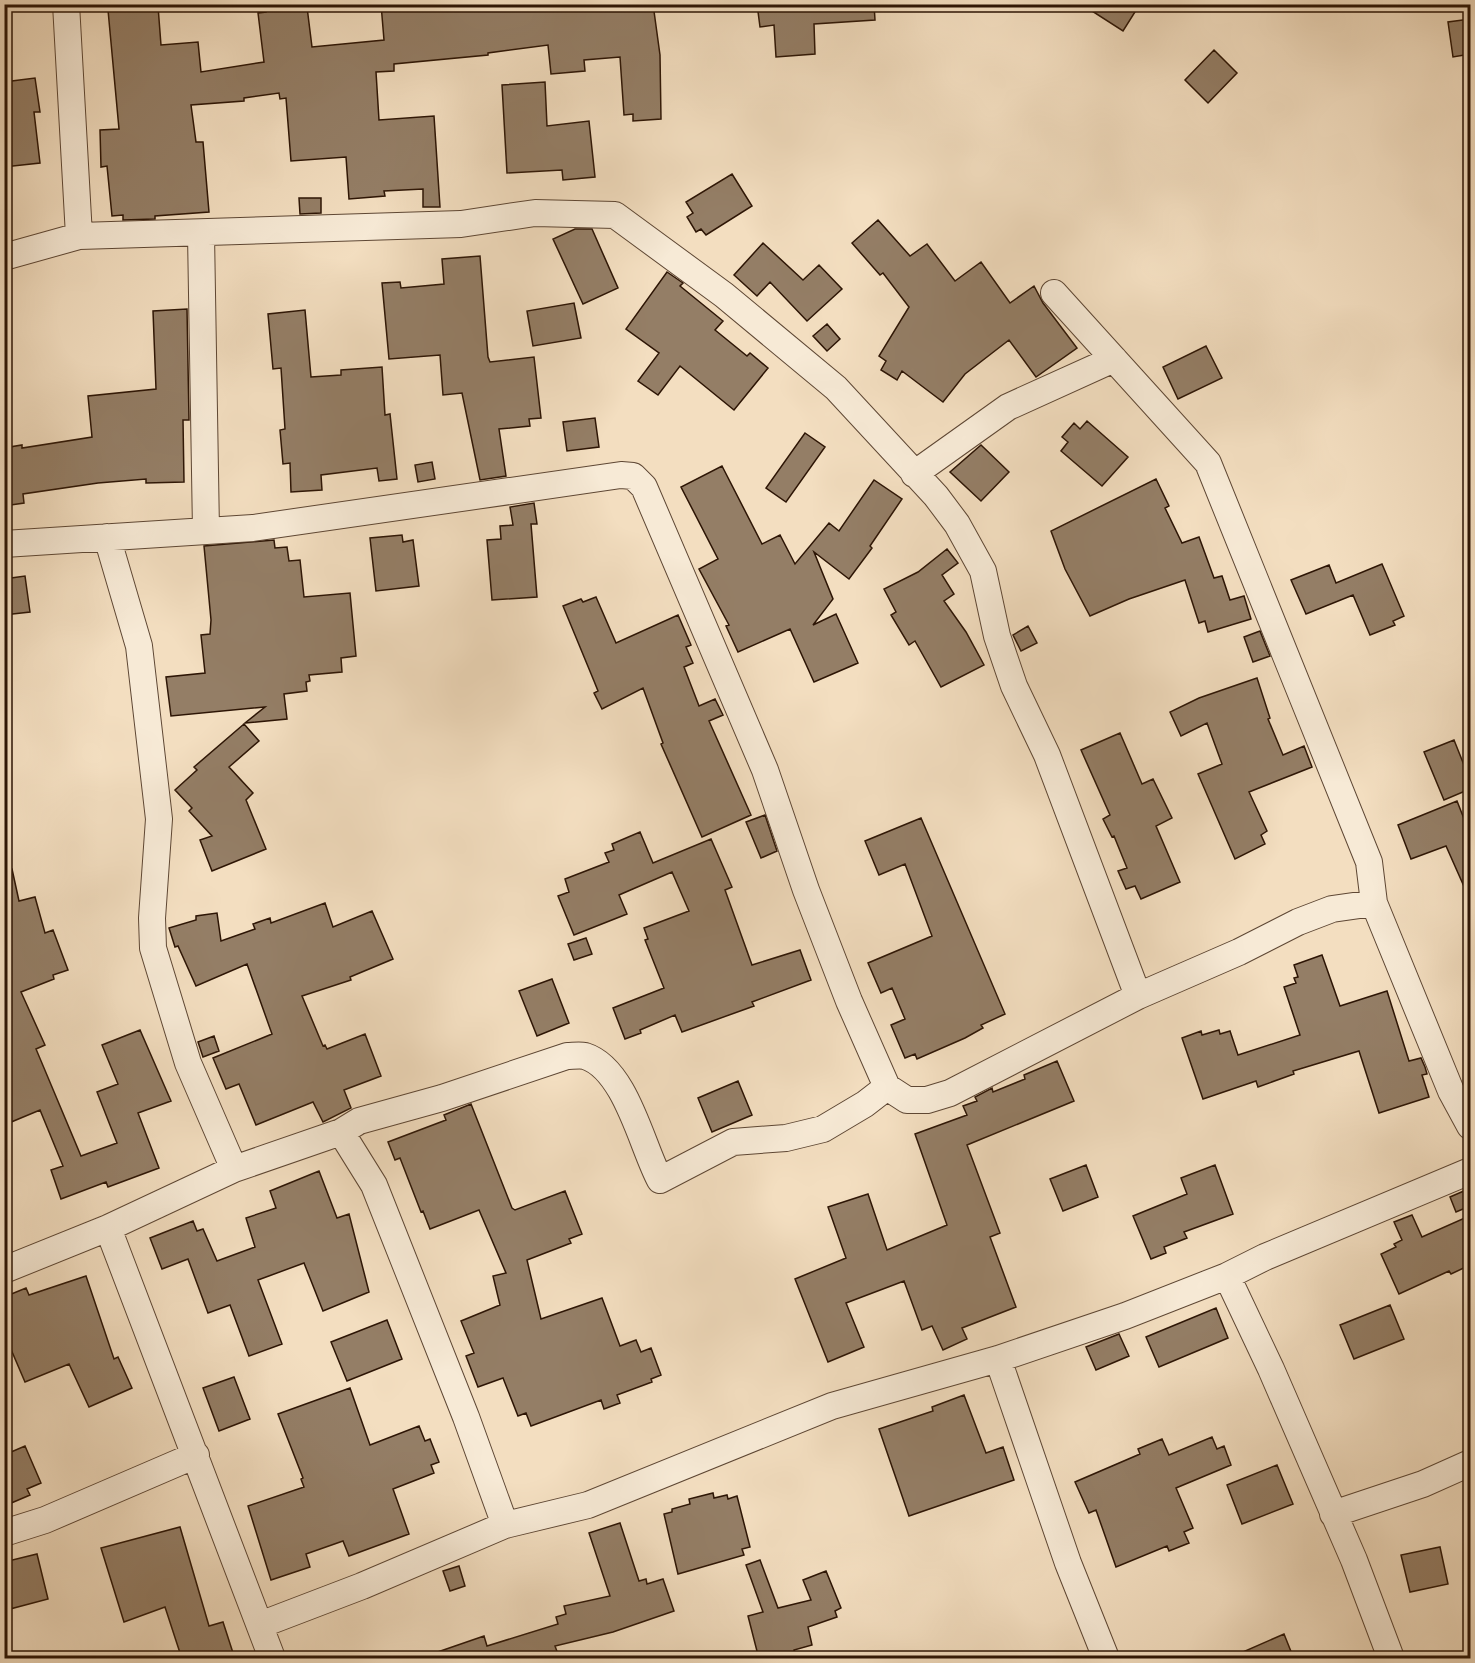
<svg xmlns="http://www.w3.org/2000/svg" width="1475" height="1663" viewBox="0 0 1475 1663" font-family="'Old Standard TT',serif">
	<rect width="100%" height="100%" fill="#f3dec0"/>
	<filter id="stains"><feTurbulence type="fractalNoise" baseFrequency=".00333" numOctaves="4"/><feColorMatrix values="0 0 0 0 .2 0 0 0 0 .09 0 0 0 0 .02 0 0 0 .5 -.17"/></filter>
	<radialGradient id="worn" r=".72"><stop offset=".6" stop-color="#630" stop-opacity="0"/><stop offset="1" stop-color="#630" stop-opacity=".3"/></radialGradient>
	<path fill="#947e66" stroke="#2d1505" stroke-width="1.5" d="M265 4 307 7 312 47 384 40 381 4H653L660 55 661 119 633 121V114L624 115 620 57 584 60 585 71 551 74 548 45 488 53V55L394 64V71L376 72 379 120 434 116 440 207H423V189L384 191 385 196 349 199 346 157 291 161 286 98 280 99 279 93 244 98V101L191 105 196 142H203L209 212 155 216V219L123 220V215L112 216 107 166 101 167 100 130 119 129 108 10 158 6 161 45 198 42 201 72 264 62 258 13 266 12Z
		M757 4H874L875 20 814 24 815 54 776 57 774 25 760 27Z
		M1081 4H1140L1123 31Z
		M1470 19V54L1453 57 1448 22Z
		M1214 50 1237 73 1208 103 1185 80Z
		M35 78 40 112H34L40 163 4 167V82Z
		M545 82 547 126 589 121 595 177 563 180 562 170 507 173 502 85Z
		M732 174 752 206 706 235 701 229 696 232 687 217 693 213 686 202Z
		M299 198H321V213L300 214Z
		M878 220 910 256 927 244 955 281 981 262 1010 303 1034 286 1043 303 1077 348 1036 377 1009 340 965 374 943 402 902 371 897 380 881 370 886 361 879 356 909 307 883 273 880 275 852 243Z
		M575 229H592L618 288 583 304 553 239Z
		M763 243 803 280 819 265 842 289 807 321 770 282 757 296 734 275Z
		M480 256 488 357 490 362 534 357 541 418 529 419 530 426 499 429 506 476 480 480 462 393 443 395 440 355 389 359 382 283 400 282 401 288 444 284 442 259Z
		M667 272 683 283 680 286 723 321 715 330 747 356 750 353 768 368 734 410 680 366 658 395 638 381 659 353 626 329Z
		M574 303 581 338 533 346 527 311Z
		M187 309 189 420H183L184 482 146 483V479L98 483 23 494 24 503 4 506V448L22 445V448L92 437 88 396 156 389 153 311Z
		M305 310 311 377 341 375V370L382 367 385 415 390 414 397 479 379 481 377 468 321 475 322 490 291 492 290 463 283 464 280 430 285 429 281 368 273 369 268 314Z
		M827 324 840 339 827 351 813 336Z
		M1206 346 1222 378 1178 399 1163 367Z
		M595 418 599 447 567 451 563 422Z
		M1087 421 1128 457 1102 486 1061 451 1068 442 1062 437 1074 423 1080 429Z
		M805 433 825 447 786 502 766 488Z
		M981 445 1009 472 981 501 950 472Z
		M432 462 435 479 418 482 415 465Z
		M722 466 762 544 780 535 795 564 829 523 839 531 874 480 902 499 870 546 872 548 849 579 814 552 833 599 813 625 836 614 858 663 814 682 790 629 738 652 726 626 729 625 699 569 718 559 681 487Z
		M1156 479 1169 506 1165 508 1182 543 1199 537 1214 578 1222 576 1230 600 1244 596 1251 619 1208 632 1205 621 1199 623 1185 580 1129 599 1090 616 1065 569 1051 531Z
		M534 503 537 524H531L537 597 492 600 487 540 501 539 500 526 513 525 510 507Z
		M402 535 403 542 413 540 419 586 376 591 370 538Z
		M274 540 275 548 287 547 289 561 300 560 304 597 350 593 356 656 341 658 342 672 309 675 310 681 306 682 307 691 284 694 287 719 245 723 265 707 171 716 166 677 205 673 201 635 210 634 211 620 204 546Z
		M947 549 958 563 942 575 954 594 944 601 966 632 984 665 941 687 915 641 909 645 891 615 896 612 884 589 918 572Z
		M1382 564 1404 616 1393 621 1395 625 1370 635 1353 595 1306 614 1291 580 1329 565 1336 583Z
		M25 576 30 612 4 615V579Z
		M596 597 616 643 678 615 691 645 686 647 693 663 684 667 699 706 715 699 723 715 709 721 751 815 702 837 661 744 663 743 643 688 602 709 594 693 598 691 594 681 563 606 581 599 583 602Z
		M1028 626 1037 643 1021 651 1013 635Z
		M1260 631 1270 656 1253 662 1244 637Z
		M1257 678 1270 718 1268 719 1283 755 1304 746 1312 767 1249 792 1267 831 1261 835 1265 844 1235 859 1198 774 1222 764 1207 723 1181 736 1170 712 1199 698Z
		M244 724 259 741 229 767 253 793 246 800 266 849 212 871 200 840 212 836 189 811 192 808 175 790 197 770 194 767Z
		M1120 733 1142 784 1153 779 1172 818 1156 826 1180 882 1141 899 1135 886 1126 889 1118 871 1127 868 1114 836 1112 837 1103 819 1110 815 1081 750Z
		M1454 740 1470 780V789L1444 800 1424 752Z
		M1457 801 1470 834V900L1446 846 1411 859 1398 825Z
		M765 815 777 851 761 858 746 822Z
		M921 818 1005 1014 981 1025 983 1028 965 1038 917 1059 915 1054 905 1058 891 1025 905 1019 892 988 881 993 868 963 932 936 905 864 879 875 865 841Z
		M640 832 653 863 711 839 732 887 725 890 752 965 800 950 811 980 752 1002 754 1006 682 1032 675 1015 640 1030 641 1033 625 1039 613 1008 664 988 645 940 648 939 644 928 689 911 672 872 619 895 627 914 574 935 558 896 569 892 565 879 609 862 605 853 614 850 612 844Z
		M12 869 19 901 35 897 45 933 53 930 68 970 53 975 54 979 21 992 45 1045 36 1049 81 1156 117 1143 97 1092 118 1084 102 1045 140 1030 171 1101 138 1113 159 1168 108 1187 106 1182 61 1199 51 1170 63 1166 40 1110 4 1125V870Z
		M325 903 333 927 372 911 393 959 350 977 351 980 302 996 323 1046 325 1045 327 1049 365 1034 381 1076 344 1090 351 1108 323 1122 313 1102 256 1125 239 1084 226 1089 213 1058 272 1034 247 964 196 986 178 946 175 947 169 928 196 920V916L217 913 221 941 255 929 253 924 270 918 271 923Z
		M586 938 592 954 574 960 568 944Z
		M1322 955 1340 1006 1387 991 1409 1061 1421 1058 1425 1067 1427 1074 1422 1075 1429 1097 1379 1113 1359 1051 1293 1071 1294 1074 1258 1087 1256 1081 1203 1099 1182 1038 1201 1031 1202 1035 1219 1030 1220 1034 1230 1031 1238 1055 1300 1035 1284 987 1296 983 1294 978 1298 977 1294 965Z
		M552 979 569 1023 537 1036 519 991Z
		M214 1036 219 1051 203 1057 198 1042Z
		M1057 1061 1074 1101 967 1145 1000 1233 990 1237 1016 1307 962 1328 967 1339 943 1350 932 1326 922 1330 904 1281 846 1303 864 1347 828 1362 795 1279 846 1258 828 1207 868 1194 887 1250 947 1225 915 1134 967 1115 963 1106 977 1101 975 1097 992 1088 993 1092 1025 1079 1024 1075Z
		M738 1081 752 1115 712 1132 698 1098Z
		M471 1104 512 1208 515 1210 565 1191 582 1234 569 1239 571 1243 527 1260 541 1319 602 1298 620 1346 636 1340 641 1352 651 1348 661 1375 651 1379 652 1382 617 1395 620 1403 604 1409 601 1400 531 1426 526 1413 518 1416 503 1378 478 1387 466 1356 474 1353 461 1321 500 1305 493 1276 506 1273 479 1210 430 1229 423 1211 421 1212 400 1158 395 1160 388 1142 446 1120 444 1115Z
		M1086 1165 1098 1197 1063 1211 1050 1179Z
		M1215 1165 1233 1214 1184 1232 1187 1238 1164 1247 1166 1253 1151 1259 1133 1216 1187 1194 1181 1178Z
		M319 1171 337 1218 349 1214 369 1292 323 1311 304 1263 258 1280 282 1344 249 1356 230 1305 208 1313 188 1259 162 1269 150 1238 193 1221 197 1231 203 1229 217 1261 255 1247 246 1218 276 1208 270 1191Z
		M1466 1190 1470 1206 1456 1212 1450 1197Z
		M1412 1215 1422 1237 1467 1217 1470 1226V1265L1451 1274 1449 1271 1399 1294 1381 1254 1396 1247 1394 1244 1402 1240 1394 1222Z
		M86 1276 114 1359 118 1357 132 1388 89 1407 69 1364 25 1382 4 1333V1297L26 1288 29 1295Z
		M1390 1305 1404 1339 1354 1359 1340 1325Z
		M1216 1308 1228 1338 1159 1367 1146 1337Z
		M387 1320 402 1359 347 1381 331 1342Z
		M1119 1334 1129 1356 1096 1370 1086 1347Z
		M234 1377 250 1419 219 1431 203 1388Z
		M350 1388 370 1445 419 1426 425 1441 430 1439 439 1462 431 1465 434 1473 393 1489 409 1534 349 1556 343 1541 306 1554 310 1567 271 1580 248 1506 304 1487 301 1479 303 1478 278 1414Z
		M964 1395 986 1453 1003 1447 1014 1480 909 1516 879 1429 933 1411 932 1407Z
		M1212 1437 1217 1449 1224 1446 1231 1465 1176 1488 1193 1528 1184 1532 1189 1543 1169 1551 1167 1546 1116 1567 1096 1510 1089 1513 1075 1482 1140 1454 1138 1449 1162 1439 1169 1455Z
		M25 1446 41 1483 27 1489 30 1495 9 1504 4 1493V1455Z
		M1277 1465 1293 1504 1242 1524 1227 1485Z
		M713 1493 714 1498 727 1495 728 1499 737 1496 750 1547 742 1549 744 1555 678 1574 664 1514 672 1512V1509L690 1504 689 1499Z
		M620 1523 639 1581 646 1579 647 1584 663 1579 674 1611 613 1632 555 1646 558 1654 543 1659H427L426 1656 484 1636 487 1646 558 1624 556 1617 566 1614 564 1606 610 1596 589 1533Z
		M180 1527 209 1626 223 1622 235 1659H182L165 1607 124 1622 101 1548Z
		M1440 1547 1448 1584 1410 1592 1401 1555Z
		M37 1554 48 1599 10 1609 4 1589V1562Z
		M760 1560 778 1608 811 1600 803 1580 826 1571 841 1608 835 1611 837 1617 808 1627 812 1645 794 1650 796 1659H759L748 1616 763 1612 746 1565Z
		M459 1566 465 1586 450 1591 443 1571Z
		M1284 1634 1294 1659H1227Z"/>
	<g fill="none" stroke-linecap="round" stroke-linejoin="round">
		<g stroke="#5e4734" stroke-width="28">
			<path id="minor" d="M66 4 79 236
				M201 234 206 531
				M4 257 79 236 461 224 535 213 615 215 724 295 836 388 936 496 957 524 983 571 997 636 1014 686 1047 755 1138 996
				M1054 293 1208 463 1369 862 1374 903
				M914 474 1008 407 1114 359
				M107 537 139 646 159 819 152 918 153 948 188 1063 234 1169
				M4 544 253 528 621 475 633 476 644 487 765 770 806 890 849 1001 887 1087 907 1100H927L950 1093 1138 996 1239 952 1298 922 1332 909 1374 903 1451 1091 1470 1126
				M341 1132 374 1185 466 1417 505 1525
				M108 1228 272 1658
				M4 1270 108 1228 234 1169 341 1132 359 1121 442 1098 567 1056C572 1056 580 1055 585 1056 626 1069 642 1147 660 1180L733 1142 786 1138 823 1129 865 1104 887 1087
				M1227 1276 1271 1369 1354 1560 1391 1658
				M998 1359 1068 1563 1106 1658
				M1333 1514 1423 1484 1470 1463
				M4 1533 45 1520 196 1455
				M260 1625 362 1586 505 1525 588 1505 832 1406 998 1359 1125 1316 1227 1276 1265 1257 1470 1171"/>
		</g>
		<use href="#minor" stroke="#f7ead6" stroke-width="26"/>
	</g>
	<rect width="1475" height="1663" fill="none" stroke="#f3dec0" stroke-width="24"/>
	<rect x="6" y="6" width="1463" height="1651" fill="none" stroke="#2d1505" stroke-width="3"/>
	<rect x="12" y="12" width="1451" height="1639" fill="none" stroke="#2d1505" stroke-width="1.5"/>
	<rect width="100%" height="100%" filter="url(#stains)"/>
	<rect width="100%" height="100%" fill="url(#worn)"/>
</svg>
